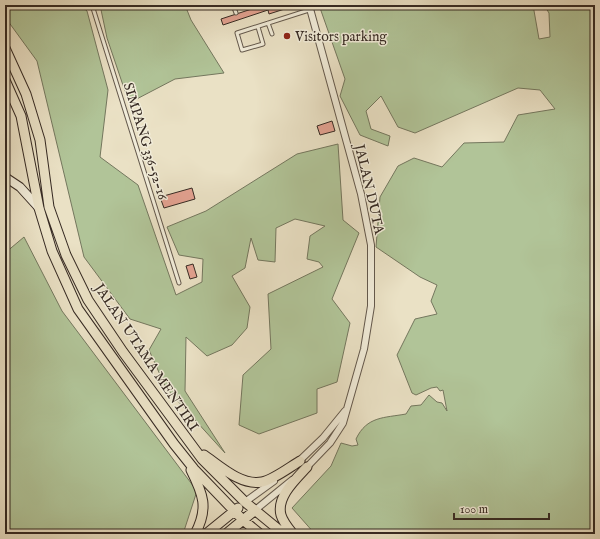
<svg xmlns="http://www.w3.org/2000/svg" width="600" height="539" viewBox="0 0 600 539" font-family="'IM FELL English',serif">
	<rect width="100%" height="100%" fill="#eae1c5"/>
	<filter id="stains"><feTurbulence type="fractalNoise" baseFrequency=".005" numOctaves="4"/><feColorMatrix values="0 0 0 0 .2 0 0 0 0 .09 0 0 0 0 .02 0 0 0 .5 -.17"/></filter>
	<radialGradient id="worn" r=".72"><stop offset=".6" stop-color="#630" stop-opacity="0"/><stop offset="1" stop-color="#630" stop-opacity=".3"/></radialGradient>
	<path fill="#b1c498" stroke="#74775e" d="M5 5H80L87 11 108 90 100 157 138 185 176 295 202 282 203 259 179 255 167 227 206 211 297 154 338 144 343 220 359 233 332 299 350 323 337 382 317 389V413L259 434 239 425 243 375 271 349 268 294 323 267 319 262 307 259 310 236 325 226 295 219 276 228 275 262 258 260 251 238 245 268 232 276 250 307 247 328 232 345 207 356 186 337 185 391 225 453 166 388 149 350 161 329 130 319 84 257 37 61 5 17Z
		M100 5H185L191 20 224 73 175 79 129 103 107 38Z
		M319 5H533L539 39 550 37 549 13 544 5H595V534H315L292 508 331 466 341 443 352 446 358 445 356 439C367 416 384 418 406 414L411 406 421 405 429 395 437 402 442 403 447 411 443 390 440 391 437 387 431 388 416 395 412 393 397 355 415 319 437 314 431 301 437 285 420 277 376 247 380 197 398 166 414 158 442 167 464 143 504 142 518 115 555 109 540 90 518 88 415 133 398 127 381 96 366 111 371 129 390 136 388 146 360 135 340 96 345 79Z
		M24 237 62 311 197 491 183 534H5V253Z"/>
	<path fill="#e3a291" stroke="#362a23" d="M264 5 294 6 269 14 268 10 223 25 221 19Z
		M332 121 335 131 320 135 317 126Z
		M192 188 195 199 164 208 160 197Z
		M193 264 197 277 190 279 186 266Z"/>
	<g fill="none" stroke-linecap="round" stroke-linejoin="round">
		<g stroke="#63584c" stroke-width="5">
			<path id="lane" d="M92 5 179 283
				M233 5 236 13
				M234 7 241 5
				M268 23 272 34
				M258 27 263 44 242 50 237 33 309 10"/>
		</g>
		<g stroke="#63584c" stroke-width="8">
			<path id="street" d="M297 463 323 438 345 411
				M305 469 330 443 343 423 364 349 371 306V245L361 194 309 5
				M245 502 274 481
				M254 511 292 480"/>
		</g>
		<g stroke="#362a23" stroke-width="10">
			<path id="secondary" d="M5 177 20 187 39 208"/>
		</g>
		<g stroke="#362a23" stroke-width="11">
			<path id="primary" d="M5 48 26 94 40 140 49 207 66 255 88 300 123 352 202 459 245 502 284 534
				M5 80 21 116 39 208 52 251 78 309 174 444 194 469 243 520 260 534
				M204 455C220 466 241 486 262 482 273 480 290 467 300 461
				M191 470C203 494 209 508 195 534
				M206 534 238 508
				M226 534 254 511
				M293 534C289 529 283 522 281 515 276 497 296 479 307 467"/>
		</g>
		<use href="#lane" stroke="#f1ecd9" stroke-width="3"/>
		<use href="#street" stroke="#f1ecd9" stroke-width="6"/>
		<use href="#secondary" stroke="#f1ecd9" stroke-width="8"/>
		<use href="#primary" stroke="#eae1c5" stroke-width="9"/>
	</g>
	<circle fill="#8f2418" stroke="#f1ecd9" stroke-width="1.5" cx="287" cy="36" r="4"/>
	<g text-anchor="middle" stroke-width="3" stroke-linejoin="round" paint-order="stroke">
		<g font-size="14" fill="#362a23" stroke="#f1ecd9" text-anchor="start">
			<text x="295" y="41">Visitors parking</text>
		</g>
		<g font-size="14" fill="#362a23" stroke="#f1ecd9">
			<text transform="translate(146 141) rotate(73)" y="5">SIMPANG 336-52-16</text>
			<text transform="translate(370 189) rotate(77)" y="5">JALAN DUTA</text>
			<text transform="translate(147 357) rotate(56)" y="5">JALAN UTAMA MENTIRI</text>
		</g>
	</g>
	<rect width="600" height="539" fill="none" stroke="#eae1c5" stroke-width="20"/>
	<rect x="6" y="6" width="588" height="527" fill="none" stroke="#362a23" stroke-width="2"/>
	<rect x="10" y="10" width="580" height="519" fill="none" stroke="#362a23"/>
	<path d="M454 513v6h95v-6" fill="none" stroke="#362a23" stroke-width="2"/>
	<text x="460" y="513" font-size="12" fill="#362a23" stroke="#f1ecd9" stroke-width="3" paint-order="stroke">100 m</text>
	<rect width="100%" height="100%" filter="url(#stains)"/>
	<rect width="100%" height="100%" fill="url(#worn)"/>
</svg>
